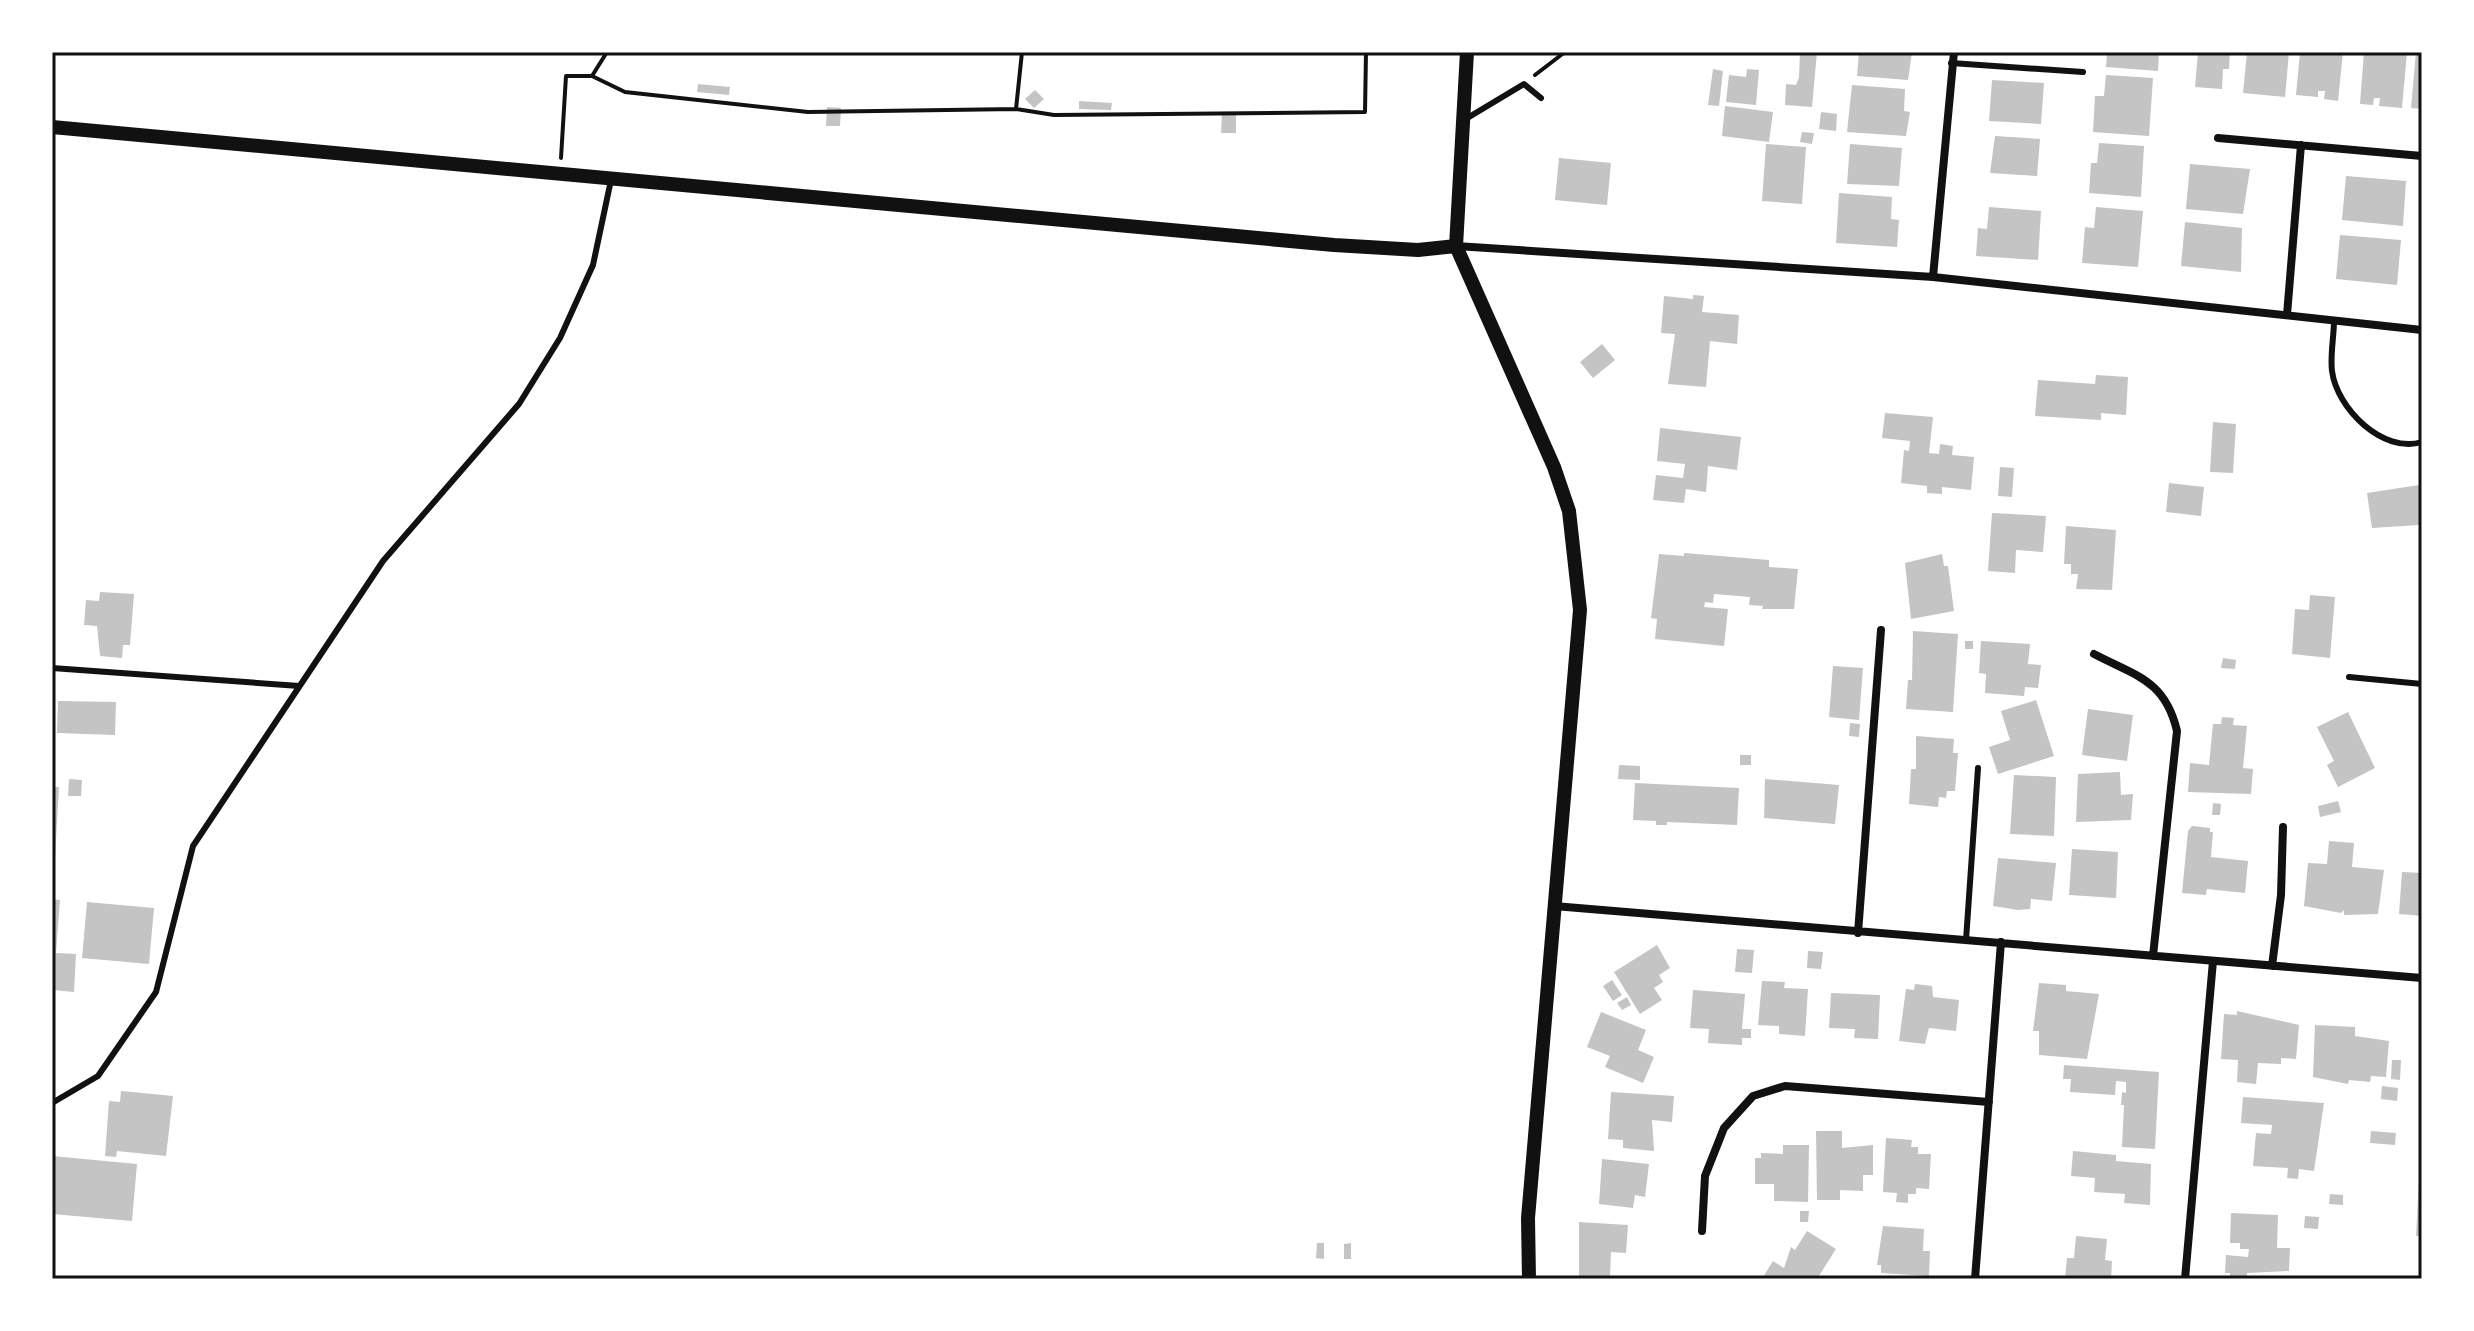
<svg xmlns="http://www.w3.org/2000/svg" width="2474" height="1331" viewBox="0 0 2474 1331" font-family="Mulish,sans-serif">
	<rect width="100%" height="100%" fill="#fff"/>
	<path fill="#c4c4c4" d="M1800 52H1817L1812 107 1785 105 1786 84 1796 85 1799 77Z
		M1859 52H1912L1908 80 1857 76Z
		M2107 52H2159L2158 71 2106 67Z
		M2198 52H2230L2229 69H2223L2222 89 2195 87Z
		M2247 52H2289L2285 97 2243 93Z
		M2300 52H2343L2338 101 2324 99 2325 91H2318V97L2296 95Z
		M2364 52H2407L2402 108 2379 106 2380 98H2374L2373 105 2360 104Z
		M2416 52H2422V109L2411 108Z
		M1713 69 1723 71 1719 106 1708 105Z
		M1747 69 1759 70 1756 105 1726 102 1729 75 1746 77Z
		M2106 75 2153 78 2149 136 2093 132 2095 96H2104Z
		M1992 80 2044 83 2041 124 1989 121Z
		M698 84 730 87 729 95 697 92Z
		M1852 85 1905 89 1904 111 1910 112 1906 136 1847 132Z
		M1035 90 1044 99 1034 108 1025 99Z
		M1079 101 1112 103 1111 110 1079 109Z
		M1725 106 1773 112 1769 142 1722 136Z
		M827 107 841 108 840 126H826Z
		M1821 112 1837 114 1836 131 1819 129Z
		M1222 114 1236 115V133H1221Z
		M1802 132 1814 133 1812 144 1800 142Z
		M1995 136 2040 139 2037 176 1990 173Z
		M2099 143 2144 146 2141 197 2089 193 2091 163H2097Z
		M1766 144 1806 147 1802 204 1762 201Z
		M1850 144 1902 148 1899 186 1847 184Z
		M1559 158 1611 163 1607 205 1555 200Z
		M2190 164 2250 169 2243 214 2186 209Z
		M2346 176 2406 181 2403 226 2342 220Z
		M1839 193 1892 197 1891 219 1899 220 1897 247 1836 243Z
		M1989 207 2041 211 2038 260 1976 256 1978 228 1987 229Z
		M2096 207 2143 211 2138 267 2082 263 2085 227 2094 228Z
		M2185 222 2242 228 2241 272 2181 266Z
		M2340 235 2401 240 2397 285 2336 279Z
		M1693 295 1704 296 1702 312 1739 315 1737 344 1710 341 1706 387 1668 384 1675 334 1661 333 1664 296 1693 299Z
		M1602 344 1615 360 1593 378 1580 362Z
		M2096 375 2128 377 2126 415 2101 413V420L2035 416 2038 380 2095 384Z
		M1885 413 1933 417 1929 453 1939 454 1940 444 1953 446 1952 455 1974 457 1971 490 1942 487V494L1927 493V486L1901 483 1904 450 1909 451 1910 441 1882 438Z
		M2213 422 2236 424 2233 473 2210 472Z
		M1660 428 1741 437 1737 470 1708 466 1706 492 1686 489 1684 503 1653 500 1656 475 1683 478 1685 464 1657 461Z
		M2000 467 2014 468 2012 497 1998 496Z
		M2419 479H2422V521L2419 525 2372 528 2367 493 2419 485Z
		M2169 483 2204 487 2201 516 2166 512Z
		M1992 513 2046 516 2043 552 2016 550 2015 573 1988 571Z
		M2066 526 2116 530 2112 590 2076 589 2078 574H2071V564H2064Z
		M1684 553 1769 560V567L1798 569 1794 609H1762L1763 606 1749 605 1750 597 1714 594 1713 603 1705 602 1704 607 1728 609 1724 646 1655 639 1657 619 1651 618 1659 554 1684 556Z
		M1942 554 1944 566H1948L1954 611 1911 619 1905 563Z
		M100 592 134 594 130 645H123L122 658 100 656 97 626 84 625 86 600 99 601Z
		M2310 595 2335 597 2330 658 2292 654 2295 609 2309 610Z
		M1913 631 1958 634 1953 712 1906 709 1908 680H1912Z
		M1965 641H1973V649H1965Z
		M1981 641 2030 644 2028 664 2041 665 2038 688 2025 687 2024 696 1985 693 1986 674 1979 673Z
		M2223 658 2236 660 2235 669 2221 668Z
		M1833 666 1863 668 1859 720 1829 717Z
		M2036 700 2054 756 1998 774 1989 747 2010 740 2001 711Z
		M58 701 116 702 115 735 57 733Z
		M2088 709 2133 715 2127 761 2082 755Z
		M2348 712 2375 768 2338 787 2327 765 2334 761 2317 727Z
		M2222 717 2234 718 2233 725 2247 726 2243 768 2253 769 2251 794 2188 792 2190 763 2209 765 2213 724H2221Z
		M1850 723 1860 724 1859 737 1849 736Z
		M1916 736 1954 739 1953 753H1958L1955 791H1947L1946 798 1939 797 1938 807 1909 804 1911 769H1916Z
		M1740 755H1751V765H1740Z
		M1619 765 1640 766V780L1618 779Z
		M2120 772 2121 795 2133 794 2131 820 2076 822 2078 774Z
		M2014 775 2056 777 2054 836 2010 834Z
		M69 779 82 780 81 796H68Z
		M1765 779 1839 785 1835 824 1764 818Z
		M1635 783 1739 788 1737 825 1667 822V825H1656V821L1633 820Z
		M52 787H59L54 875H52Z
		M2338 801 2341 812 2320 817 2318 806Z
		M2213 803 2221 804 2220 815H2212Z
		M2192 826 2210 828V832H2213L2211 857 2248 861 2245 893 2207 889 2206 895 2182 893 2188 831Z
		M2329 841 2354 843 2352 867 2384 870 2378 914 2344 915V910L2341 913 2304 906 2308 863 2327 864Z
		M2072 849 2118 852 2116 898 2069 895Z
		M1998 858 2056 863 2052 901 2031 899 2030 909 2018 910 1993 906Z
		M2402 872 2422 873V916L2399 914Z
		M52 899 60 900 56 953 76 954 74 992 52 990Z
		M87 902 154 908 149 964 82 958Z
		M1657 945 1670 968 1659 975 1663 982 1654 988 1662 1000 1640 1014 1614 972Z
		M1737 949 1754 950 1752 973 1735 972Z
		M1808 951 1823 952 1821 969 1807 968Z
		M1612 980 1622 995 1613 1001 1603 986Z
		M1762 981 1785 982 1784 988 1808 989 1805 1036 1779 1034V1026L1758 1025Z
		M2039 983 2066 985V991L2099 994 2087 1059 2039 1055V1031H2033Z
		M1915 984 1932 986 1933 997 1959 1000 1956 1031 1929 1028 1925 1044 1899 1041 1906 989 1914 990Z
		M1693 990 1745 994 1742 1029H1751V1038H1742V1045L1708 1043 1709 1029 1690 1028Z
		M1831 993 1880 995 1878 1039 1854 1038 1855 1029 1829 1028Z
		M1627 997 1631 1005 1622 1010 1617 1003Z
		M2237 1011 2299 1025 2296 1059 2281 1058V1064L2258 1063 2256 1084 2237 1082 2238 1060 2221 1059 2224 1014 2237 1015Z
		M1601 1012 1646 1030 1638 1050 1654 1057 1643 1083 1605 1067 1610 1056 1587 1047Z
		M2315 1025 2355 1027V1036L2389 1041 2386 1077 2371 1076 2370 1082 2349 1080 2348 1084 2313 1077Z
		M2392 1060H2401L2400 1080 2391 1079Z
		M2064 1065 2159 1072 2155 1149 2122 1147 2124 1105H2121L2122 1092 2126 1093V1082L2116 1081 2115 1095 2070 1092 2071 1079H2063Z
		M2382 1086 2398 1088 2397 1101 2381 1099Z
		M121 1091 173 1096 166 1156 117 1151 116 1157 105 1156 109 1101 120 1102Z
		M1611 1092 1674 1096 1672 1122 1652 1120 1654 1151 1623 1148V1140L1608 1139Z
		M2243 1097 2324 1103 2314 1171 2299 1169 2298 1179 2287 1178 2288 1168 2253 1166 2256 1133 2271 1134 2272 1125 2241 1123Z
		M1816 1131H1842V1148L1873 1145V1175H1863V1191L1840 1190V1200H1817Z
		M2371 1131 2396 1133 2395 1145 2370 1143Z
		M1886 1138 1912 1140 1911 1147H1918V1154H1931L1929 1189 1916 1188V1194H1908V1203L1896 1202 1897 1193 1883 1192Z
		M1783 1145H1809L1808 1202 1774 1201V1184H1755V1158H1761V1153L1783 1154Z
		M2073 1151 2116 1155V1161L2151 1164 2150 1205 2124 1203 2125 1194 2094 1192 2095 1178 2071 1176Z
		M52 1156 137 1164 132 1221 52 1214Z
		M1602 1159 1649 1164 1645 1197 1635 1195 1633 1208 1599 1204Z
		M2419 1180 2422 1181V1236H2416Z
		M2330 1194 2343 1195V1205L2329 1204Z
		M1800 1211H1809L1808 1222H1800Z
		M2231 1213 2278 1215 2277 1248H2290L2289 1271 2247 1273V1279H2230V1273H2225L2226 1255 2248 1257 2249 1249H2240V1243H2230Z
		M2305 1216 2319 1217 2318 1229 2304 1228Z
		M1579 1222 1628 1225 1626 1253 1611 1252 1610 1279 1579 1276Z
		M1883 1226 1924 1229 1923 1251H1930L1929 1276 1881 1273V1265H1877Z
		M1807 1231 1836 1249 1817 1279H1762L1773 1261 1784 1268 1791 1247 1795 1250Z
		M2076 1236 2107 1239 2105 1260 2112 1261 2111 1279H2065L2067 1258H2074Z
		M1317 1243H1324V1259L1316 1258Z
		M1351 1243V1259H1344V1244Z"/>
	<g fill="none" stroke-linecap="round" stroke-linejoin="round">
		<path stroke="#111" stroke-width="4" d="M1535 75 1565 52
			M592 76 607 52
			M1016 109 1022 52
			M561 158 566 76H592L625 92 808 112 1016 109 1054 115 1365 112 1366 52"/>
		<path stroke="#111" stroke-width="6" d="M1951 63 2083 72
			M1464 120 1524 84 1541 98
			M2334 320C2334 337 2330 355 2332 371 2337 409 2383 454 2422 442
			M52 668 299 686
			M2349 677 2422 684
			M1966 940 1978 768
			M52 1103 98 1076 156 992 193 846 383 561 519 404 560 338 593 265 611 180"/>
		<path stroke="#111" stroke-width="8" d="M2218 138 2422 156
			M1456 246 1933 277 2422 330
			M1933 277 1954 52
			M2287 315 2301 145
			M2094 654C2136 676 2165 680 2177 731L2153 956
			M1554 906 2422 978
			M1858 933 1881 630
			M2272 966 2281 895 2283 827
			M1702 1231 1705 1176 1724 1128 1753 1096 1785 1086 1989 1102
			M1975 1279 2001 942
			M2185 1279 2213 961"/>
		<path stroke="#111" stroke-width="14" d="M1467 52 1456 246 1554 467 1569 511 1580 610 1528 1218 1529 1279
			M52 127 1334 245 1418 250 1456 246"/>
	</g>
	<rect width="2474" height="1331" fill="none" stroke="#ffffff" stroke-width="108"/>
	<rect x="54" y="54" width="2366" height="1223" fill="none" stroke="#111" stroke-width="3"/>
</svg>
